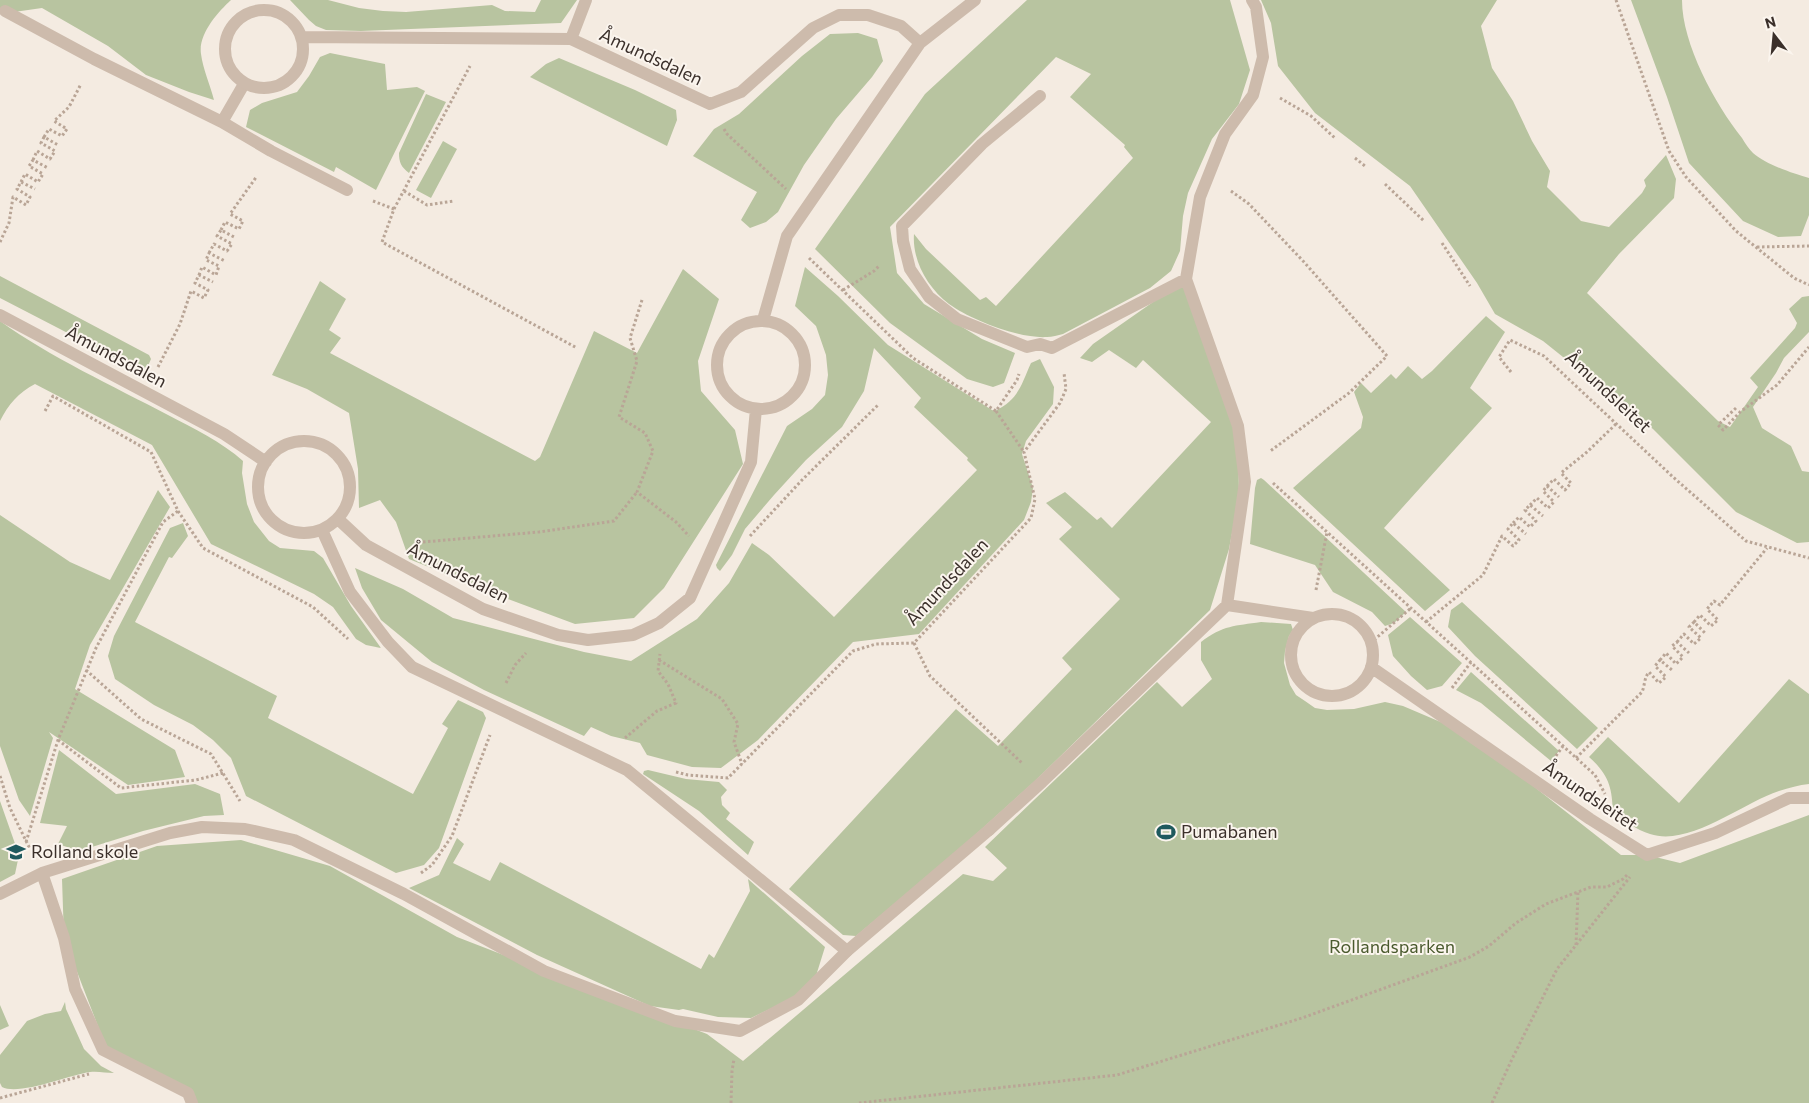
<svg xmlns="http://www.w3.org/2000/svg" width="1809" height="1103" viewBox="0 0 1809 1103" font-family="Commissioner,sans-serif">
	<rect width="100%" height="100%" fill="#f4ebe1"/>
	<path fill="#b8c4a0" d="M0 0H231C218 12 198 34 201 54 203 69 210 85 214 100L189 92 146 75 108 46 42 8 0 14Z
		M290 0H328L359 8 383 11 406 12 492 5 505 11 535 12 541 0H577L561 23 361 31 326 30 316 26 309 20Z
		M1027 0H1230L1250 70 1239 104 1212 139 1188 193 1183 216 1180 251 1171 271 1150 288 1063 334C1058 335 1052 337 1047 337 1020 339 971 320 949 304 928 288 912 261 914 234L926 249 980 300 986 297 996 306 1133 158 1124 147 1125 145 1070 97 1091 74 1056 57 890 227 897 273 924 304 982 339 1015 353 1004 383 993 387 967 379 890 323 815 249 925 94Z
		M1261 0H1497L1481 26 1492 68 1513 101 1532 141 1550 171 1547 187 1581 221 1609 227 1642 193 1646 186 1644 180 1666 155 1676 179 1674 198 1619 254 1587 293 1718 421 1730 427 1758 387 1750 378 1795 328 1797 323 1789 309 1802 297 1809 296V332L1784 358 1776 373 1753 407 1762 428 1791 446 1802 471 1809 472V542L1797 543 1736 512 1653 429 1543 341 1495 314 1477 283 1410 186 1315 113 1278 66 1271 23Z
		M1631 0H1682C1682 44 1715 104 1742 138 1745 143 1749 149 1753 153 1765 164 1794 174 1809 178V215L1801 236 1778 237 1743 221 1689 163 1667 97Z
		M858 33 877 39 883 61 872 77 836 119 804 165 778 212 766 222 750 228 741 220 757 192 693 156 714 129 739 114 802 56 830 34Z
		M330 53 385 64 387 90 417 87 425 91 376 190 336 167 334 172 246 127 250 110 262 103 297 92 309 76 320 57Z
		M559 58 635 90 676 110 677 120 667 146 530 77 546 64Z
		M426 94 446 102 409 173C401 167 399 162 399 153Z
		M443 141 457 149 431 198 416 190Z
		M805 267 838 296 888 345 992 410 995 411C1019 399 1021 385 1031 363L1040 359 1054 387 1053 404 1026 441 1022 454 1033 488 1031 502 1024 520 919 634 853 642 758 740 721 768 692 767 647 755 640 743 611 736 591 727 584 736 484 690 432 662 381 620 362 588 355 568 403 589 453 618 584 652 631 661 697 619 729 583 752 543 769 555 834 617 977 470 967 460 968 458 914 407 921 398 874 348 864 391 842 427 806 460 774 495 745 529 732 555 720 571 717 568 716 565 787 426 812 409 825 395 828 375 826 355 816 326 795 306Z
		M683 269 719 299 698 361 701 391 735 430 743 464 664 588 634 618 575 624 505 598 409 559 396 522 380 500 359 508 358 469 349 413 307 389 272 375 320 281 346 299 329 330 341 338 330 353 535 461 540 457 594 331 637 353Z
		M0 276 149 355 151 359 145 373 0 298Z
		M1186 279 1238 426 1239 496 1229 549 1210 610 1035 781 954 854 856 936 843 935 789 889 956 709 998 746 1072 669 1062 658 1120 599 1059 539 1072 527 1046 503 1065 492 1097 520 1101 517 1112 528 1211 422 1143 360 1136 368 1109 350 1092 362 1080 358 1093 344Z
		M1486 316 1505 332 1470 388 1492 408 1384 528 1450 590 1425 611 1293 488 1361 428 1363 417 1354 392 1361 383 1371 393 1391 374 1396 379 1408 366 1422 379 1432 371Z
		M0 321C50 357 113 386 168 415 193 428 222 442 243 461L242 473 247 504 254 522 269 541 280 548 314 551 323 558 351 606 381 648 366 645 356 639 333 607 314 594 211 544 152 445 35 384C19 392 8 405 0 421Z
		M1261 478 1264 480 1406 612 1394 623 1385 626 1372 612 1333 592 1315 565 1250 544 1255 488 1257 480Z
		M158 490 170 507 90 645 75 689 175 750 185 777 128 785 49 732 53 738 30 816 19 800 0 746V515L70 562 110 580Z
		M183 523 188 536 172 558 169 557 135 622 277 696 268 718 413 794 448 728 442 724 458 700 483 712 486 718 439 848 424 865 396 873 246 796 231 758 213 740 193 725 154 705 115 679 108 656 114 636 170 528Z
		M1462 602 1598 728 1577 749 1475 656 1448 627 1451 610Z
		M1410 617 1462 663 1442 686 1427 690 1411 676 1393 656 1388 635Z
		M1261 622 1291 624 1293 630 1289 636 1285 651 1284 663 1290 685 1296 695 1305 701 1315 708 1327 710 1354 709 1385 702 1403 706 1457 729 1509 767 1621 855H1647L1680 863 1809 815V1103H196L106 1047 64 938 62 879 157 846 241 840 330 866 457 937 707 1034 743 1061 963 874 993 881 1007 868 985 847 1157 682 1182 707 1212 679 1201 660V642C1223 625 1235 626 1261 622Z
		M1471 672 1559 751 1551 761 1481 703 1456 690Z
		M1789 679 1809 694V784C1799 785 1789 788 1779 791 1742 803 1690 847 1650 834 1637 830 1625 821 1613 813 1612 787 1609 775 1589 757L1608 737 1679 803Z
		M59 750 116 794 195 784 220 794 224 815 204 816 143 831 79 851 58 844 67 826 40 823Z
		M648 770 686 779 719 782 727 790 721 797 722 805 730 813 726 819 754 842 748 855 699 811 643 774 644 771Z
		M0 801 19 855 15 874 0 882Z
		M457 838 464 844 453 863 490 881 500 862 701 969 709 954 714 958 750 891 748 879 825 947 815 979 795 997 751 1018 718 1017 683 1009 679 1010 650 1006 537 955 409 888 439 875Z
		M65 1002 66 1009 84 1049 101 1066 114 1073C106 1073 98 1071 90 1072 69 1075 19 1096 2 1087L0 1083V1055L27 1021 45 1014 61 1011Z
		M0 1005 9 1026 0 1030Z"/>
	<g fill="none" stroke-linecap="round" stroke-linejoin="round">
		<path stroke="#b9a596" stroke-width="3" stroke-dasharray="2.5 2.5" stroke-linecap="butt" d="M1616 0 1669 151 1686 177 1736 231 1794 278 1809 285
			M1280 98 1311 116 1336 139
			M724 129 727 134 786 189
			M44 137 49 129 62 136 67 129 54 121 69 107 81 84
			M1355 158 1365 166
			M33 160 37 151 50 159 55 151 41 143 44 137 58 145
			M21 182 25 174 38 182 43 174 29 166 33 160 48 168
			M1385 184 1424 221
			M404 191 427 205 454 201
			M1231 191 1249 204 1304 262 1387 356 1349 393 1269 452
			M373 201 394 209 382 242 577 348
			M394 209 470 66
			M221 230 225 222 239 229 243 221 230 214 257 176
			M0 242 9 223 13 197 26 205 30 197 17 189 21 182 35 189
			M1442 243 1470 286
			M1757 247 1809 246
			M209 253 214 244 227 251 232 244 217 236 221 230 234 237
			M809 258 913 358 996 411 1017 380 1019 374
			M199 275 202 267 216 275 219 266 206 260 209 253 225 261
			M843 290 874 271 880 265
			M642 300 630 338 637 361 619 417 645 433 653 451 637 492 676 522 689 536
			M158 367 180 324 191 291 204 298 208 290 195 283 199 275 213 282
			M1511 372 1499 357 1510 340 1544 356 1673 477 1746 541 1809 558
			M1736 408 1718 425 1723 430 1740 412 1777 385 1809 347
			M996 411 1024 452
			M1273 483 1595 775 1605 794
			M1547 486 1554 479 1565 490 1571 483 1561 473 1587 452 1616 424
			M1530 505 1537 498 1548 508 1554 502 1543 491 1547 486 1559 497
			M178 511 203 548 313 607 348 639
			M1513 523 1519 517 1530 527 1536 521 1525 510 1530 505 1543 516
			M750 536 802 480 879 404
			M423 542 539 532 614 521 637 492
			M1316 590 1327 532
			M1426 622 1483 575 1502 536 1513 546 1519 540 1508 529 1513 523 1526 534
			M1694 622 1700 615 1711 626 1718 620 1707 609 1714 601 1720 605 1767 548
			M1374 640 1411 608
			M1677 642 1684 634 1694 644 1701 638 1689 627 1694 622 1705 633
			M914 643 930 676 1022 763
			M659 660 722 699 738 724 734 742 742 764
			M1660 660 1666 653 1676 664 1683 657 1672 646 1677 642 1689 653
			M86 670 141 719 211 754 240 801
			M506 683 515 665 526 653
			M1452 688 1471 662
			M625 738 657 711 676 703 668 684 658 671 660 654
			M58 740 121 788 196 780 223 773
			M1576 758 1642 692C1645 685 1644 678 1649 672L1659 683 1666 677 1655 666 1660 660 1672 670
			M1553 760 1563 746
			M676 772 688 775 728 778 853 651 876 644 914 643 1031 518 1035 499 1024 452 1060 403 1066 389 1064 373
			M0 776 10 808 30 849
			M26 842 58 740 96 648 163 522 178 511 151 452 53 396 44 413
			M421 873 432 865 452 836 490 735
			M1576 945 1578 892
			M0 1098 89 1074
			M731 1103 732 1071 734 1059
			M859 1103 1117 1075 1302 1018 1470 957 1489 946 1516 923 1546 904 1591 887H1607L1623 879 1627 875
			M1492 1103 1512 1059 1557 969 1630 877"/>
		<path stroke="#cdbbac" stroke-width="12" d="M5 11 94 59 222 122 244 84
			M222 122 271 151 347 190
			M42 873 64 938 75 989 103 1050 188 1093 192 1103
			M0 894 42 873 170 833 202 827 245 829 294 840 404 894 544 971 675 1021 740 1031 798 1000 847 951 989 830"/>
		<path stroke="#cdbbac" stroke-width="12" d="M225 49a39 39 0 1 1 78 0a39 39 0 1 1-78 0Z
			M302 37 571 39 710 104 741 92 813 28 839 15H868L901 26 920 43 975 0
			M571 39 586 0
			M1040 96 982 144 902 226 903 241 910 269 929 297 957 319 1027 347 1040 344 1052 348 1186 279
			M0 315 224 434 266 462
			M763 320 787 236 920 43
			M717 365a44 44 0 1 1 88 0a44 44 0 1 1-88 0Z
			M258 487a46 46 0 1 1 92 0a46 46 0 1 1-92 0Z
			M338 519 366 545 483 609 558 635 588 640 633 635 659 623 690 598 751 462 756 409
			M322 530 350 592 388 642 412 667 627 770 847 951
			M1227 605 1313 618
			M1291 655a41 41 0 1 1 82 0a41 41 0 1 1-82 0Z
			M1371 667 1590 819 1647 855 1715 833 1789 798H1809
			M989 830 1042 782 1227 605 1245 482 1238 426 1186 279 1200 197 1225 134 1253 95 1263 57 1256 7 1252 0"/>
	</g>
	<defs>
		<g id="stadium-bare" transform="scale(1.5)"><path d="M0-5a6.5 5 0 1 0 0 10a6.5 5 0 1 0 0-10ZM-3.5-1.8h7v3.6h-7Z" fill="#1f5a5e" stroke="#fbf5ee" stroke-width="2.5" paint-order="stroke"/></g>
		<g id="school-bare" transform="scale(1.5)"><path d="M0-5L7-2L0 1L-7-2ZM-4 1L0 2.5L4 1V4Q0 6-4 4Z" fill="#1f5a5e" stroke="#fbf5ee" stroke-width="2.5" paint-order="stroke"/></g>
	</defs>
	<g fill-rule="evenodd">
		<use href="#stadium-bare" x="1166" y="832"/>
		<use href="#school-bare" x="16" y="852"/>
	</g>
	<g text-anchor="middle" stroke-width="4" stroke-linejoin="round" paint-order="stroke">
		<g font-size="18" fill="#3b302b" stroke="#fbf5ee">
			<text transform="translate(651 57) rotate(25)" y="6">Åmundsdalen</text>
			<text transform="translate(116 357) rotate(28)" y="6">Åmundsdalen</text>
			<text transform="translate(1608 392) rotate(43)" y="6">Åmundsleitet</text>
			<text transform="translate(458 573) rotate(27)" y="6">Åmundsdalen</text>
			<text transform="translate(947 582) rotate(-47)" y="6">Åmundsdalen</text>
			<text transform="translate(1590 796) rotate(34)" y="6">Åmundsleitet</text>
		</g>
		<g font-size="18" fill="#3b302b" stroke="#fbf5ee" text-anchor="start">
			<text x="1181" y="838">Pumabanen</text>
			<text x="31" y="858">Rolland skole</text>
		</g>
		<g font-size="18" fill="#4a5a2e" stroke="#fbf5ee">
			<text x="1392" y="953">Rollandsparken</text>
		</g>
	</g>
	<g transform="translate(1774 35) rotate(344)" stroke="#fbf5ee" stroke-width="4" paint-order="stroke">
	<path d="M0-4L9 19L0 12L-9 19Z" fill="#3b302b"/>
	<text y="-8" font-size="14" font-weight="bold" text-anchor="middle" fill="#3b302b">N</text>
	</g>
</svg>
